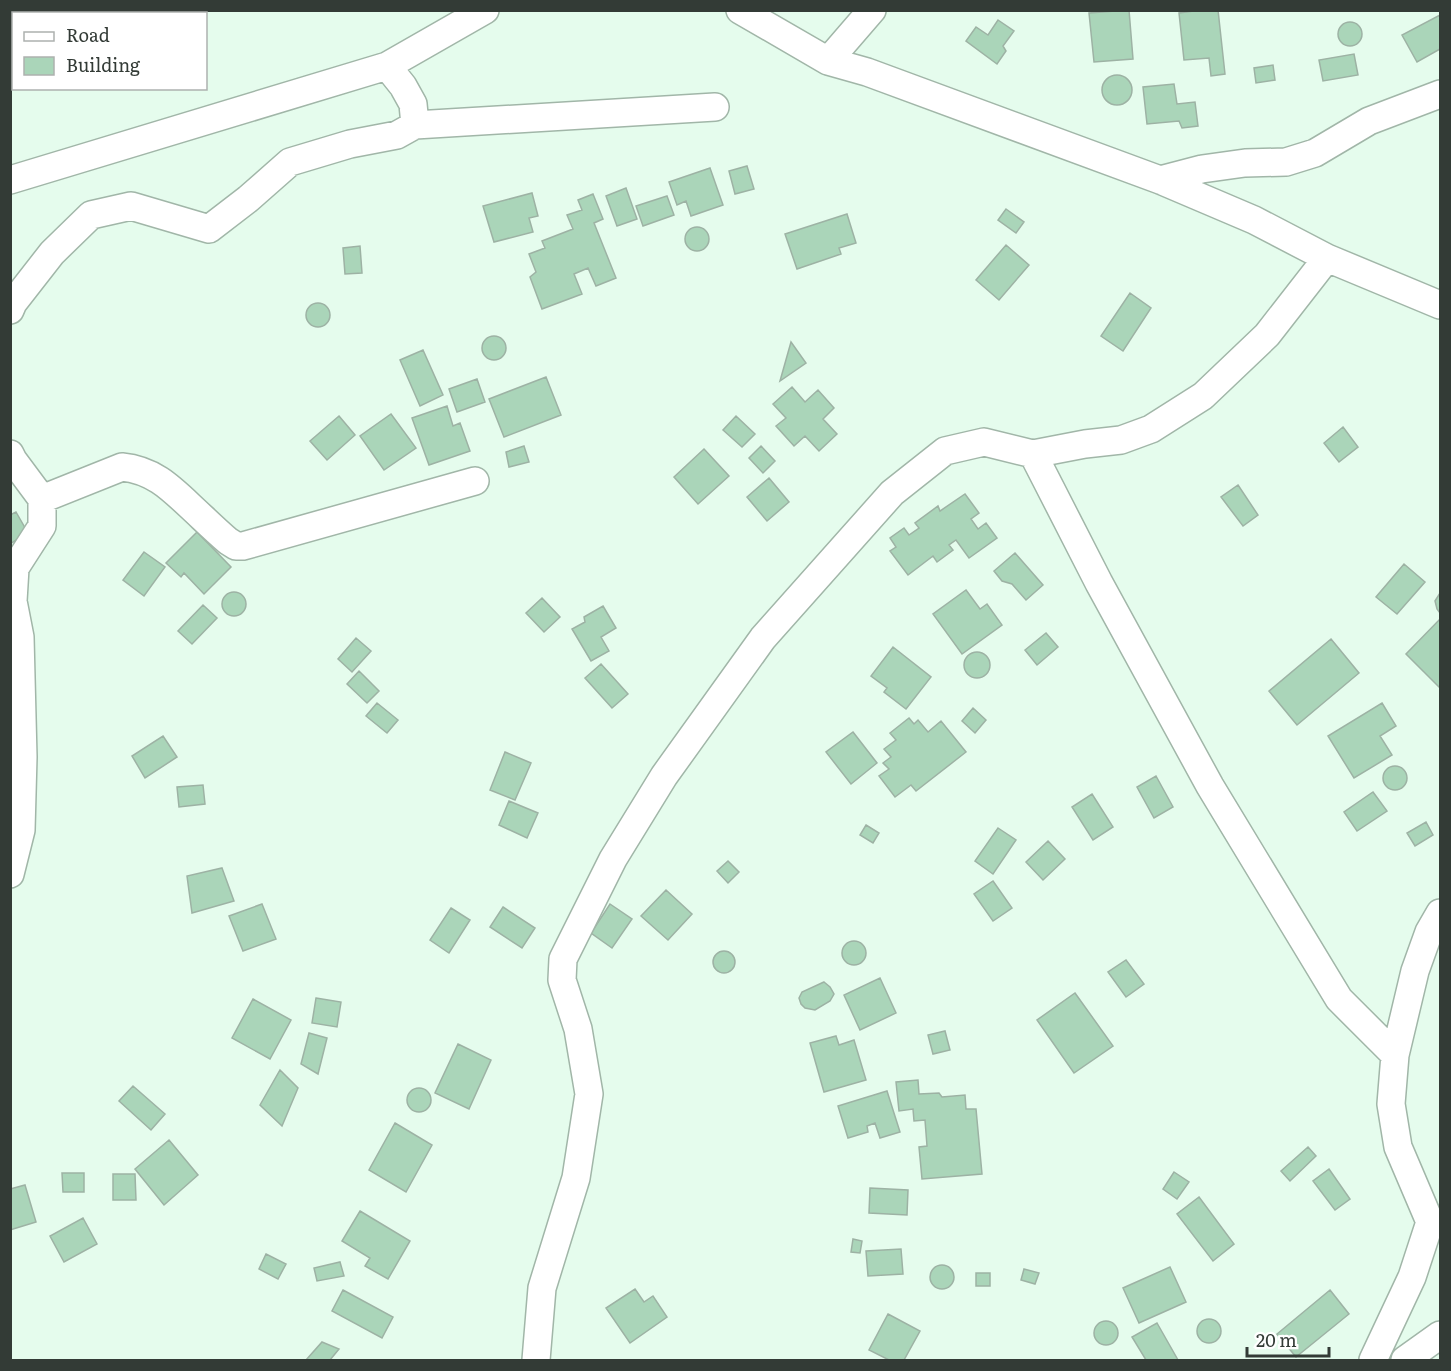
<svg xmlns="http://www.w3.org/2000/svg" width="1451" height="1371" viewBox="0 0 1451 1371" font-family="Literata,serif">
	<rect width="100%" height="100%" fill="#e5fced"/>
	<path fill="#aad5b9" stroke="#9db2a4" stroke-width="1.5" d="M1129 10 1133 59 1094 62 1089 13Z
		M1201 10H1218L1225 74 1211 76 1209 58 1184 60 1179 13Z
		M1440 15V49L1417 62 1402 35Z
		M998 20 1014 31 1003 46 1006 51 997 64 966 41 976 27 988 35Z
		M1338 34a12 12 0 1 1 24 0a12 12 0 1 1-24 0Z
		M1354 54 1358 75 1323 81 1319 60Z
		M1273 65 1275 80 1256 83 1254 68Z
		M1102 90a15 15 0 1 1 30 0a15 15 0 1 1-30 0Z
		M1174 84 1177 104 1195 102 1198 126 1182 128 1179 121 1147 124 1143 87Z
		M747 166 754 189 735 194 729 171Z
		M710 168 723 205 691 216 686 201 677 205 669 182Z
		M626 188 637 219 617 226 606 196Z
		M532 193 538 216 529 218 533 232 494 242 483 206Z
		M593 194 603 219 594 223 616 278 596 286 588 268 574 274 582 294 542 309 530 277 536 272 529 254 545 248 542 241 573 229 567 215 582 210 578 200Z
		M667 196 674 215 643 226 636 206Z
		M1006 209 1024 222 1016 233 998 220Z
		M847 214 856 243 839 248 841 254 797 269 785 234Z
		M685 239a12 12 0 1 1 24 0a12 12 0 1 1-24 0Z
		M1006 245 1029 265 999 300 976 280Z
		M360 246 362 273 345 274 343 248Z
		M1130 293 1151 308 1123 351 1101 336Z
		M306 315a12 12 0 1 1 24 0a12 12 0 1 1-24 0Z
		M482 348a12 12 0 1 1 24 0a12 12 0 1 1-24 0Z
		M791 342 806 363 780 381Z
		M423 350 443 395 420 406 400 360Z
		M546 377 561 415 504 437 489 399Z
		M477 379 485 402 457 412 449 389Z
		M792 387 805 402 818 390 834 408 823 419 837 434 819 451 805 436 794 446 776 426 786 418 773 404Z
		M447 406 453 426 460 423 470 451 429 465 412 418Z
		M391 414 416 448 384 470 360 436Z
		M339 416 355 435 327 460 310 441Z
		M736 416 755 434 742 447 723 430Z
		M1343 427 1358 447 1339 462 1324 443Z
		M524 446 529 462 509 467 506 452Z
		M761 446 775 461 763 473 749 458Z
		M704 449 729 476 698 504 674 477Z
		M769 478 789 502 767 521 747 497Z
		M1238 485 1258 515 1243 526 1221 497Z
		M965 494 979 513 971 519 978 529 986 523 997 538 969 558 956 540 949 545 953 550 937 562 933 556 908 575 890 551 896 547 890 538 904 528 909 535 919 528 915 523 938 506 940 511Z
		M16 512 28 533 10 544V515Z
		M197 532 231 567 204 594 184 573 181 577 166 563Z
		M144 552 165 567 144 596 123 580Z
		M1015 553 1043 585 1026 600 1012 584 1002 581 994 571Z
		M1404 564 1425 582 1397 614 1376 597Z
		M966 590 980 609 987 604 1002 625 962 654 933 614Z
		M222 604a12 12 0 1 1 24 0a12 12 0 1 1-24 0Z
		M1440 593V613L1437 609 1435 601Z
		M542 598 560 617 544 632 526 613Z
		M203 605 217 618 192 644 178 631Z
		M603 606 616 628 601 637 609 651 591 661 572 629 585 622 584 617Z
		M1440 619V688L1406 654Z
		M1046 633 1058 647 1037 665 1025 650Z
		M356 638 371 651 352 672 338 659Z
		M1331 639 1359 673 1297 725 1269 691Z
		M893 647 931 677 906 709 884 692 887 688 871 676Z
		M964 665a13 13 0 1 1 26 0a13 13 0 1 1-26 0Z
		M601 664 628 694 612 708 585 678Z
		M359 671 379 691 367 703 347 684Z
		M377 703 398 720 387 733 366 716Z
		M1382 703 1396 726 1380 736 1392 755 1354 778 1328 736Z
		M973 708 986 720 975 733 962 721Z
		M909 718 914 724 918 720 928 732 941 721 966 752 916 791 911 785 895 797 879 776 889 769 883 763 891 757 884 749 896 740 890 733Z
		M853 732 877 763 851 784 826 752Z
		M163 736 177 757 145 778 132 756Z
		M505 752 531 763 515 800 490 790Z
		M1383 778a12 12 0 1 1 24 0a12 12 0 1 1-24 0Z
		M1156 776 1173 807 1154 818 1137 787Z
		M203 785 205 804 179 807 177 787Z
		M1373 792 1387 811 1357 831 1344 812Z
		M1092 794 1113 827 1093 840 1072 807Z
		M509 801 538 813 527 838 499 825Z
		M1426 822 1433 835 1415 846 1407 833Z
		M866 825 879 833 873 843 860 835Z
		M998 828 1016 840 993 874 975 861Z
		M1048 841 1065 859 1043 880 1026 862Z
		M728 861 739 872 728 883 717 871Z
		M222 868 234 901 192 913 187 876Z
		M993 881 1012 908 993 921 974 894Z
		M666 890 692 914 668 940 641 916Z
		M262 904 276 939 243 951 229 916Z
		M610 904 632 919 612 948 591 933Z
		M503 907 535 928 522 948 490 927Z
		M451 908 470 920 449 953 430 940Z
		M842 953a12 12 0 1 1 24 0a12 12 0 1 1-24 0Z
		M713 962a11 11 0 1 1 22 0a11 11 0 1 1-22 0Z
		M1126 960 1144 984 1126 997 1108 972Z
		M880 978 896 1013 860 1030 844 995Z
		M824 982 830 987 834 994 830 1001 815 1010 805 1008 801 1004 799 998 802 992Z
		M1075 993 1113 1046 1074 1073 1037 1020Z
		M316 998 341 1002 337 1027 312 1023Z
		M253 999 291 1020 270 1059 232 1038Z
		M945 1031 950 1050 933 1054 928 1035Z
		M309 1033 327 1038 318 1074 301 1064Z
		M836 1036 839 1045 854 1040 866 1080 824 1092 810 1043Z
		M458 1044 491 1060 469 1109 435 1093Z
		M280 1070 298 1088 282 1126 260 1105Z
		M918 1080 919 1094 939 1093 942 1097 965 1095 966 1109H976L982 1174 922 1179 919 1147 927 1146 925 1120 914 1121 913 1109 899 1111 896 1082Z
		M133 1086 165 1114 151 1130 119 1101Z
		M407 1100a12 12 0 1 1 24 0a12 12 0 1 1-24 0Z
		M887 1091 900 1132 880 1138 875 1123 867 1126 868 1132 848 1138 838 1106Z
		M395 1123 432 1145 406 1192 369 1170Z
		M169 1140 198 1175 164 1205 135 1169Z
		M1308 1147 1316 1156 1290 1181 1281 1171Z
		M1329 1169 1350 1199 1335 1210 1313 1181Z
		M1174 1172 1189 1182 1177 1199 1163 1189Z
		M62 1173H84V1192H63Z
		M113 1174H135L136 1200H113Z
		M25 1185 36 1222 10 1230V1189Z
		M870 1188 908 1190 907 1215 869 1213Z
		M1199 1197 1234 1244 1213 1261 1177 1214Z
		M360 1211 410 1241 388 1279 365 1266 370 1258 342 1241Z
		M83 1218 97 1244 64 1262 50 1236Z
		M853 1239 862 1241 860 1253 851 1252Z
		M901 1249 903 1274 868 1276 866 1251Z
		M266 1254 286 1264 278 1279 259 1269Z
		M340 1262 344 1276 317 1281 314 1268Z
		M930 1277a12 12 0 1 1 24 0a12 12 0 1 1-24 0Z
		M1170 1267 1186 1302 1139 1323 1123 1288Z
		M1024 1269 1039 1273 1035 1284 1021 1280Z
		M976 1273H990V1286H976Z
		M635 1289 644 1302 653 1296 667 1317 630 1343 606 1308Z
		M343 1290 393 1317 382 1338 332 1311Z
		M1330 1290 1349 1314 1296 1357 1277 1334Z
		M888 1314 920 1331 904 1360H889L869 1350Z
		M1197 1331a12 12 0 1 1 24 0a12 12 0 1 1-24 0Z
		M1094 1333a12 12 0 1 1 24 0a12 12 0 1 1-24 0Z
		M1157 1323 1178 1360H1146L1132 1337Z
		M322 1342 339 1349 330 1360H306Z"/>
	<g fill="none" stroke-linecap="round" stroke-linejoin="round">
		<g stroke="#a1b6a8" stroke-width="30">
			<path id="minor" d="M740 10 828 61 867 72 1160 180 1254 220 1327 258 1440 305
				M828 61 872 10
				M415 125 715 107
				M10 180 387 66
				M1160 180 1202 169 1245 163 1286 162 1315 153 1369 121 1440 94
				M10 310 13 303 52 253 91 215 131 206 209 229 248 199 290 162 350 144 397 135 415 125 413 104 403 86 387 66 485 10
				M10 454 13 460 42 499V526L15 568 13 601 20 637 23 757 21 830 10 874
				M1033 454 1099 583 1210 786 1339 999 1395 1055
				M42 499 122 467C152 470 169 486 190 506 203 518 215 530 228 541L236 546H243L475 481
				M536 1360 542 1288 576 1178 589 1094 578 1029 562 980 563 959 613 859 664 776 763 638 892 493 945 451 984 442 1033 454 1085 444 1121 440 1151 429 1203 396 1267 335 1327 258
				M1373 1360 1412 1277 1430 1222 1398 1147 1391 1104 1395 1055 1415 971 1429 932 1440 913
				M1405 1360 1440 1335"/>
		</g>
		<use href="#minor" stroke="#fff" stroke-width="27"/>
	</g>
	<rect width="1451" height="1371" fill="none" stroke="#333b36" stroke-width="24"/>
	<rect x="12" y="12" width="195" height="78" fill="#ffffff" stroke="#adb1af" stroke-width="1.5"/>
	<rect x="24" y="32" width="30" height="9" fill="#ffffff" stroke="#adb1af" stroke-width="1.5"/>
	<text x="66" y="42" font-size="18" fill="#333b36">Road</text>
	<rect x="24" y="57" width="30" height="18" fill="#aad5b9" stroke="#adb1af" stroke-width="1.5"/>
	<text x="66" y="72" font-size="18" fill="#333b36">Building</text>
	<path d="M1247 1347v9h82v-9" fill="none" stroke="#333b36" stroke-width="3"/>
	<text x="1256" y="1347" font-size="18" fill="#333b36" stroke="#ffffff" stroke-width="4.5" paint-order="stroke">20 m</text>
</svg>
